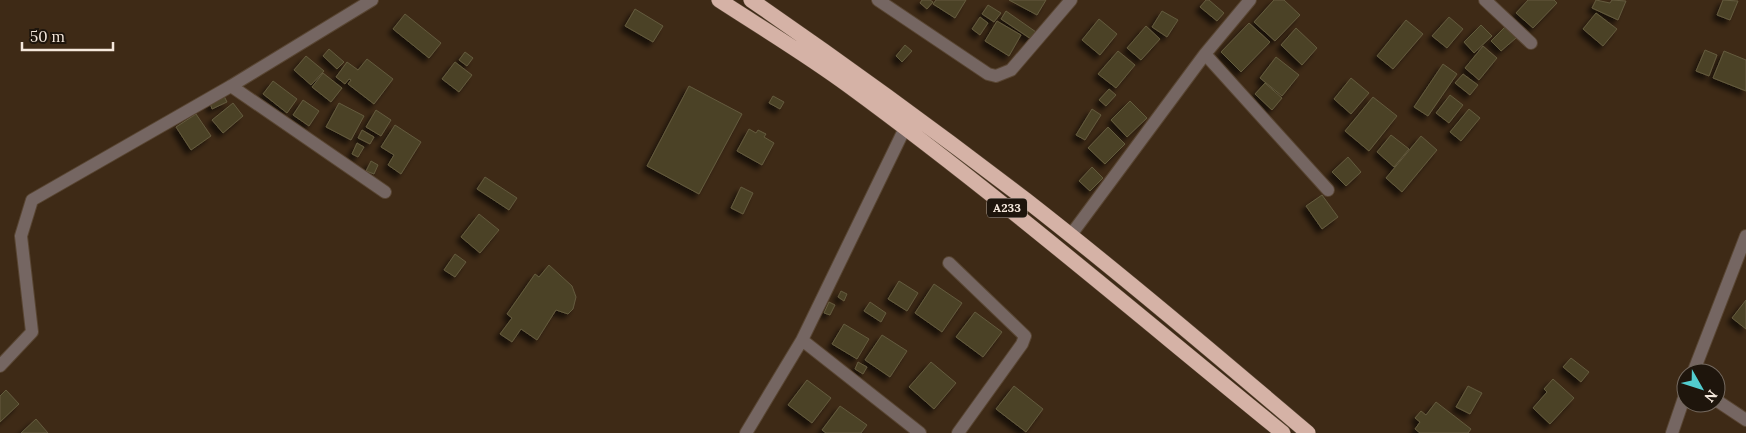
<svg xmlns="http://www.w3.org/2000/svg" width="1746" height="433" viewBox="0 0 1746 433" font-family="Lora,serif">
	<defs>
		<filter id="shadow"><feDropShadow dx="-4.5" dy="4.5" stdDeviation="2.5" flood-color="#0009"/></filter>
	</defs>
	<rect width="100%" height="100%" fill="#3e2a16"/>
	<path fill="#4c4328" stroke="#645b3e" filter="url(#shadow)" d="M922 0H930L933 2 927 9 920 3Z
		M936 0H966L955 18 933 4Z
		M1009 0H1046L1037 15Z
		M1206 0H1209L1224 13 1217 21 1200 7Z
		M1274 0H1284L1300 15 1275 41 1254 22Z
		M1528 0H1554L1557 3 1533 28 1516 13Z
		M1596 0 1610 3 1612 0 1626 1 1618 20 1592 8Z
		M1723 0 1738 1 1730 20 1717 15Z
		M988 5 1001 13 994 22 982 14Z
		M635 9 663 26 653 42 625 26Z
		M1006 11 1036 32 1031 39 1001 19Z
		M1162 11 1178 20 1167 37 1152 27Z
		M1596 13 1617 29 1603 46 1583 29Z
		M405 14 441 43 429 58 393 29Z
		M980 17 988 23 980 35 972 29Z
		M1449 17 1463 29 1447 48 1432 36Z
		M1099 19 1117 34 1100 55 1082 40Z
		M1406 20 1423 34 1393 69 1377 56Z
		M997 21 1021 35 1009 56 985 41Z
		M1249 23 1270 42 1241 72 1221 52Z
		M1481 25 1492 36 1474 53 1464 42Z
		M1146 26 1160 39 1141 60 1127 48Z
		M1505 27 1516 38 1501 51 1491 41Z
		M1296 28 1317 48 1302 65 1281 45Z
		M905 45 912 51 902 62 896 56Z
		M1483 46 1497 58 1479 80 1465 68Z
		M329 49 344 62 337 69 323 56Z
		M1705 50 1717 55 1709 76 1696 71Z
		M1118 51 1135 65 1116 88 1098 74Z
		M1724 51 1746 60V91L1713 78Z
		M465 52 473 58 467 66 459 60Z
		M306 56 324 71 311 85 294 70Z
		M1276 57 1299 75 1282 96 1260 78Z
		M367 59 393 79 374 104 348 84 351 80 349 79 345 84 336 77 347 62 358 70Z
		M455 62 472 75 459 92 442 79Z
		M1443 64 1457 74 1428 116 1414 107Z
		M323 73 342 88 331 102 312 87Z
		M1463 74 1478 85 1470 95 1455 83Z
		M1351 78 1369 93 1351 114 1334 99Z
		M273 81 297 99 287 113 263 94Z
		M1265 83 1282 98 1272 110 1255 94Z
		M689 86 742 114 699 194 647 166Z
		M1109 89 1116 95 1106 106 1099 100Z
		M1450 95 1463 105 1449 123 1436 113Z
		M224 96 227 102 212 109 210 103Z
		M773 96 784 102 780 109 769 103Z
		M1373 97 1397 116 1369 151 1345 131Z
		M303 100 319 111 309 126 293 115Z
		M1130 101 1147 118 1127 137 1111 120Z
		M233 103 243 116 223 133 212 120Z
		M339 103 364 116 351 140 326 127Z
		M1092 109 1101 115 1085 140 1076 135Z
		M1469 109 1480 118 1461 141 1450 132Z
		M376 110 391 120 381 136 366 127Z
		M196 114 211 136 191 150 176 127Z
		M395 125 421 142 401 174 388 165 394 155 381 147Z
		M1108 127 1125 144 1105 164 1088 148Z
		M749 129 756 133 758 130 766 134 764 137 774 143 762 165 737 151Z
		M362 130 374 137 370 144 358 138Z
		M1391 135 1409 149 1394 167 1377 152Z
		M1421 136 1437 150 1402 192 1386 178Z
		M357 143 364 147 358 157 352 154Z
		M1348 157 1361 172 1346 186 1332 172Z
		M371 161 378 165 374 174 366 171Z
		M1092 167 1103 178 1090 191 1079 181Z
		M485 177 517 198 509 210 477 189Z
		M741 187 753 193 743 214 731 208Z
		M1322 195 1338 217 1322 229 1306 206Z
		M479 214 499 230 480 253 461 237Z
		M455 254 466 262 455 277 444 270Z
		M549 265 572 286 576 297 573 309 568 314 556 310 537 340 521 329 512 342 500 334 512 318 507 314 535 274 539 277Z
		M899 281 918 293 907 311 888 299Z
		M934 284 962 303 942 332 915 313Z
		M841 291 847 294 844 301 838 297Z
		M1746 300V329L1732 318Z
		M829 302 835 305 830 315 824 313Z
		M870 302 886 313 881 322 864 311Z
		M975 312 1002 332 983 357 956 337Z
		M844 324 869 339 857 359 832 344Z
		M882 335 907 351 890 377 865 360Z
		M1571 358 1589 372 1581 382 1563 367Z
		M858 362 867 367 863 374 855 369Z
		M931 362 956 383 934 409 909 387Z
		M1553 379 1574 398 1550 424 1533 408 1547 392 1544 389Z
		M807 380 831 398 812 423 788 405Z
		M1014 386 1043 409 1026 432 996 409Z
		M1468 386 1482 393 1470 414 1456 407Z
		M6 390 19 404 0 422V396Z
		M1436 402 1471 429 1468 433H1420L1415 429 1420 422 1415 418 1421 411 1426 415Z
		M840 406 867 425 861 433H826L822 430Z
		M36 419 48 433H21Z"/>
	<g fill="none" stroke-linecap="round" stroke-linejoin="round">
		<g stroke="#584532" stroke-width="14">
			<path id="minor" d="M878 0 988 74 996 76 1011 70 1071 0
				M1485 0 1531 43
				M1205 54 1328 190
				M231 86 385 192
				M1070 236 1205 54 1250 0
				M949 263 1025 336 1022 344 958 433
				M802 340 920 433
				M0 366 32 332 21 236 32 200 231 86 372 0
				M1693 373 1746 236
				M1716 400 1746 420
				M746 433 802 340 905 128
				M1672 433 1686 392"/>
		</g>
		<g stroke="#584532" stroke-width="16">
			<path id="highway" d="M719 0C762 28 807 55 849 86 998 195 1139 316 1283 433
				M751 0C844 64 936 131 1026 200 1122 275 1215 354 1308 433"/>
		</g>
		<use href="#minor" stroke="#756662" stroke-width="12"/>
		<use href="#highway" stroke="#d5b2a6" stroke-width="15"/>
	</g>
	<g text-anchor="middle" stroke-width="4.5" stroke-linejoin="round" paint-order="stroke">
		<rect fill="#1e150c" stroke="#b4a99e" stroke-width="1" x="987" y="198.5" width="40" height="19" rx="4"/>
		<g font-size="12" font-weight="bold" fill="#f5e8dc">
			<text x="1007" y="212">A233</text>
		</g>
	</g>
	<g transform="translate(1701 388) rotate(129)"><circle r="24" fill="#1e150c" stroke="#74695f"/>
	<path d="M0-4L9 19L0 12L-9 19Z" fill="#52cdcf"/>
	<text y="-8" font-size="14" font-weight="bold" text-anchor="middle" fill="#f5e8dc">N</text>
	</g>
	<path d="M22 42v8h91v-8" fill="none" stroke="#f5e8dc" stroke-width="2.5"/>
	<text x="30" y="42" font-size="15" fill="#f5e8dc" stroke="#1e150c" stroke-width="4" paint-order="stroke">50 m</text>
</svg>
